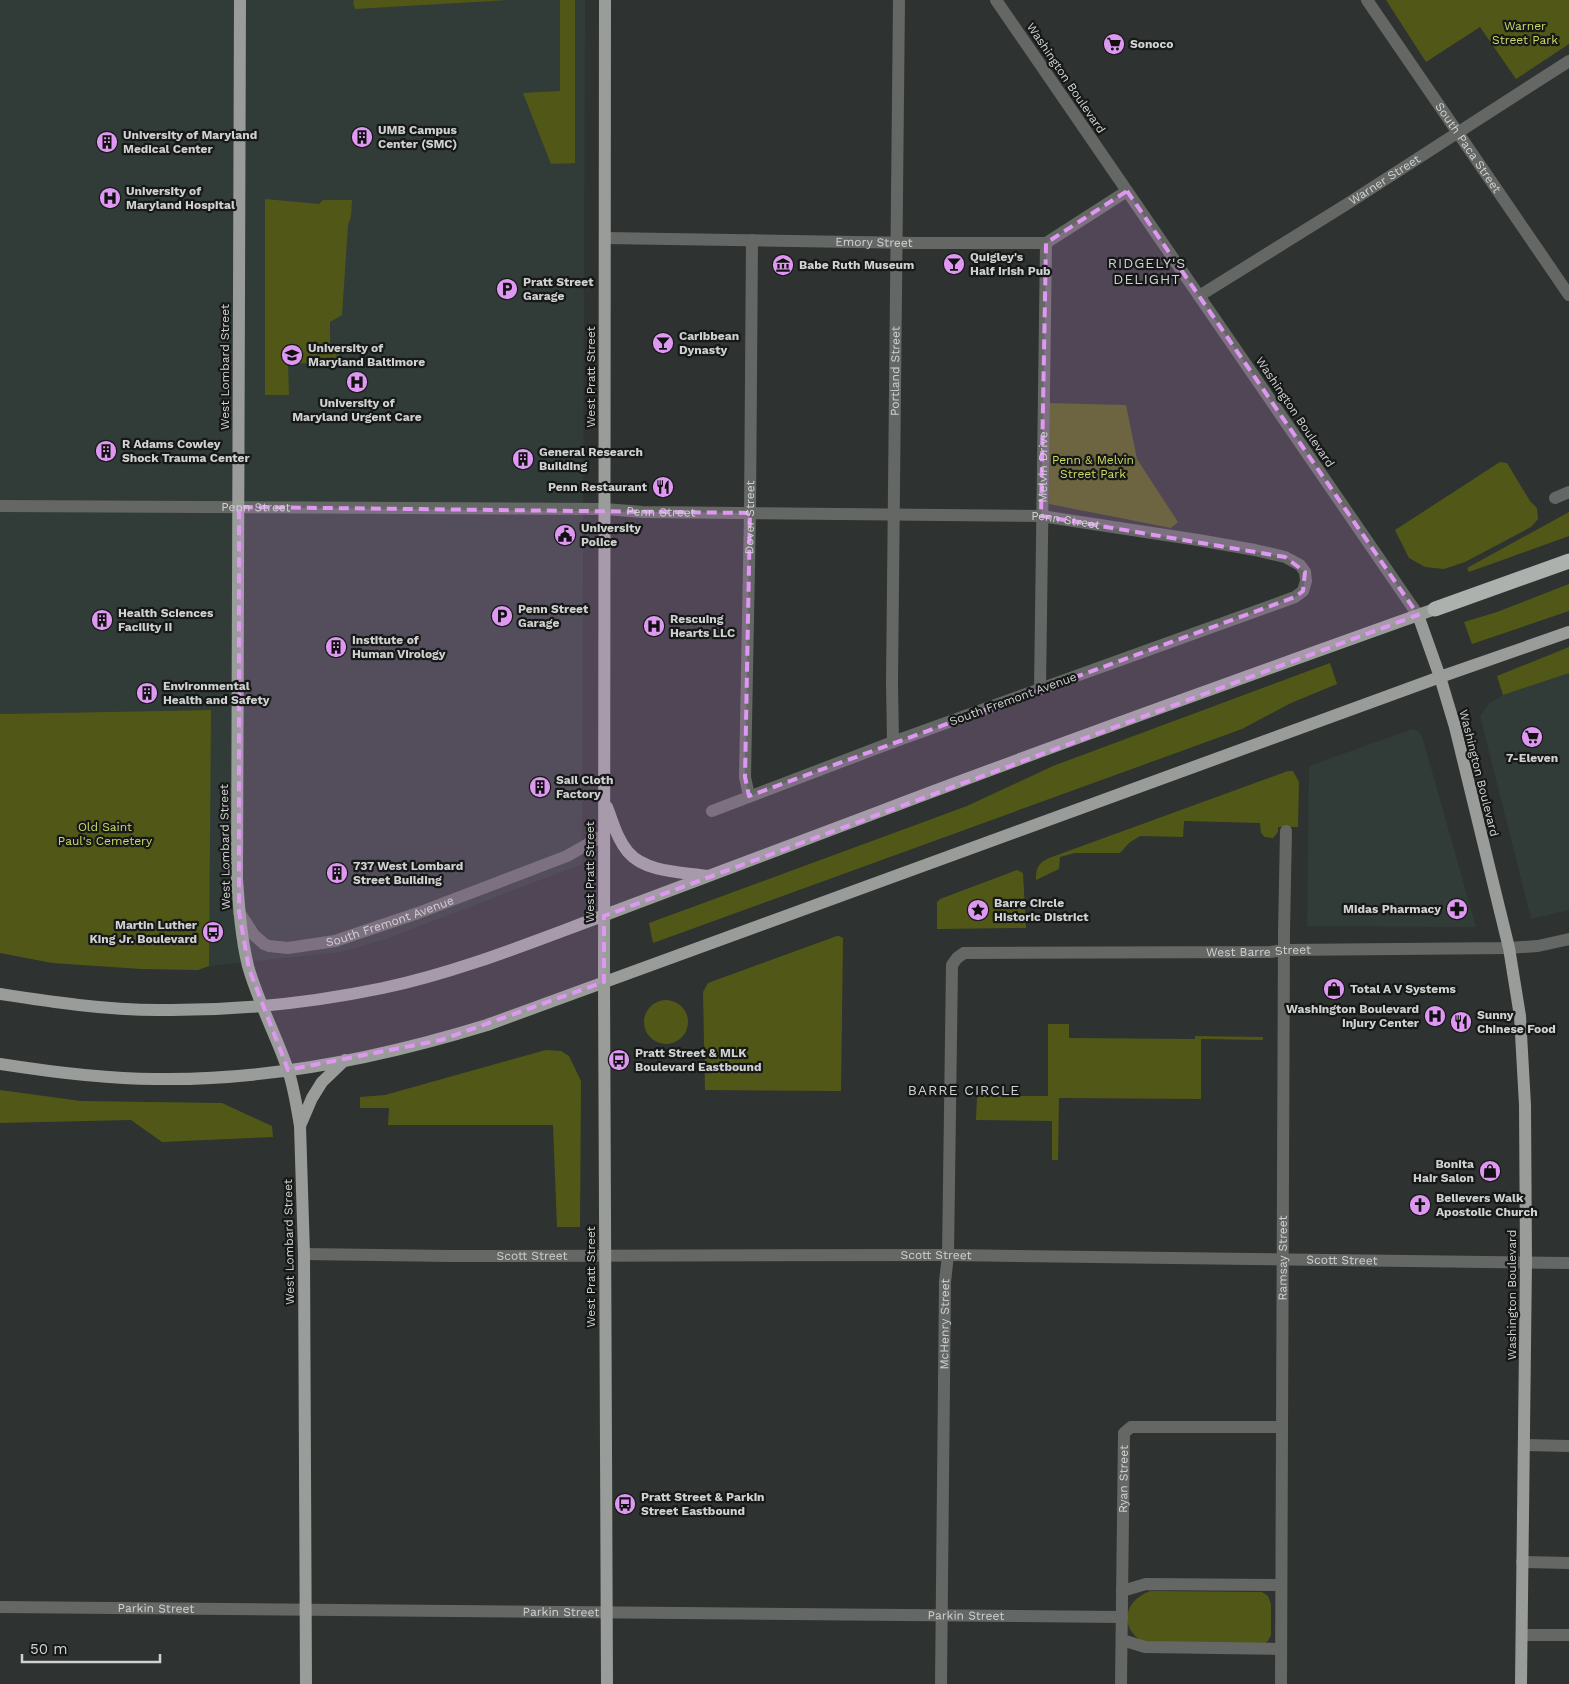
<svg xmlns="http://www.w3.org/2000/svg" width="1569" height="1684" viewBox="0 0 1569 1684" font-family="'Work Sans',sans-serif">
	<rect width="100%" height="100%" fill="#2e3230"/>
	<path fill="#313c38" d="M0 0H585L582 864 386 939 341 952 209 966 210 710 0 714Z
		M1569 673V910L1531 919 1480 716 1490 703 1503 695Z
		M1412 729 1417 730 1422 736 1476 927 1307 926 1309 766Z"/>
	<path fill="#515817" d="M355 0H508L355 9 353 1Z
		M560 0H575V163L551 164 523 93 560 91Z
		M1386 0H1569V44L1516 79 1480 27 1426 62Z
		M265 199 319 204 323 200H352L351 216 348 225 342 315 330 322V346L338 353 343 364 288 363 289 395H265Z
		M1049 403 1126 405 1137 459 1178 522 1171 528 1049 504Z
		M1500 462 1507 463 1530 501 1537 508 1538 519 1531 527 1465 562 1444 569 1425 567 1409 558 1395 530Z
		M1569 512V536L1469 572 1467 568Z
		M1569 584V611L1472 644 1464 622 1497 612Z
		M1569 647V673L1503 695 1497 676Z
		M1330 663 1337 684 1291 703 1242 729 653 943 649 923 967 806 1053 766Z
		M211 710 209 966 198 970 141 969 52 963 0 953V714Z
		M1288 771H1293L1299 782 1298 827H1278V832L1273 838 1265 837 1261 833 1260 823 1184 821 1183 837 1140 836 1129 843 1120 853H1075L1060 857 1059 869 1036 880C1036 868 1038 863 1049 858Z
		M1017 870 1023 873 1026 928 937 929V902L940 899Z
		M837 936H839L843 938 841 1091 705 1090 703 992 708 983Z
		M644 1022a22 22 0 1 1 44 0a22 22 0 1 1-44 0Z
		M1048 1024H1069V1038L1195 1039V1036L1263 1037V1040L1201 1039V1099L1059 1098 1058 1160H1052V1121L976 1120 977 1096H1048Z
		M546 1050 561 1051 569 1056 581 1081 580 1227H557L553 1125H388L389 1108H360V1097L385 1095Z
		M0 1090 81 1101 222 1103 272 1126 273 1137 162 1142 131 1120 0 1123Z
		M1150 1591 1262 1592 1268 1596 1271 1604V1635L1268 1641 1262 1645 1148 1644C1119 1632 1121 1602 1150 1591Z"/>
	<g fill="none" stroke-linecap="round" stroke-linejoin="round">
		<g stroke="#656765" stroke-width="12">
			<path d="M996 0 1418 615"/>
			<path id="s1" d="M1367 0 1569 295"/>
			<path id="s2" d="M605 238 916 243H1046L1127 191"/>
			<path id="s3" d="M1199 296 1347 204 1569 61"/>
			<path d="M1555 498 1569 492"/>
			<path id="s4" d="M0 506 605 509 642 512 1041 516 1198 540 1255 550 1285 557 1300 565 1305 572 1306 581 1303 591 1295 597 893 742 712 811"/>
			<path id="s5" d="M1040 689 1046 243"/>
			<path id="s6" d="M893 742 892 683 899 0"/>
			<path id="s7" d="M749 796 745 777 750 513 752 240"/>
			<path id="s8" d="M239 912 254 935 264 944 269 946 288 948 335 941 418 913 567 856 604 835"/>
			<path id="s9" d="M304 1254 450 1256 948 1255 1569 1263"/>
			<path d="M1524 1445 1569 1446"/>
			<path d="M1522 1562 1569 1563"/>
			<path d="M1122 1591 1146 1584 1281 1585"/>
			<path id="s10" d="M0 1607 1122 1617"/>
			<path d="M1522 1635H1569"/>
			<path d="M1122 1640 1145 1647 1281 1649"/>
			<path id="s11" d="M941 1684 945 1282 948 1255 952 965 957 958 964 953 1270 952 1284 950 1509 948 1538 946 1569 939"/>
			<path id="s12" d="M1121 1684 1124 1433 1131 1427H1282"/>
			<path id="s13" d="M1281 1684 1284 931 1286 831"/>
		</g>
		<path stroke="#999c99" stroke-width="12" d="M240 0 237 879C239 908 241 937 248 966 258 1002 276 1035 288 1070 294 1088 297 1108 300 1126L304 1254 306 1684
			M605 0 604 982 607 1684
			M1418 615 1440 677 1455 727 1509 948 1520 1016 1525 1105 1526 1262 1521 1684
			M607 807C613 822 617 839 628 852 646 873 683 872 708 876
			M0 994C52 1002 105 1010 158 1010 231 1011 311 1003 383 988 459 972 532 942 605 915 697 881 789 846 881 811 1065 741 1250 675 1435 609
			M0 1064C51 1072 103 1079 155 1079 267 1081 380 1058 487 1025L1440 677 1569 632
			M300 1126 312 1098 322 1082 345 1060"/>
		<path stroke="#adb1ad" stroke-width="15" d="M1435 609 1569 561"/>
	</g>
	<path fill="#df98f2" fill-opacity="0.2" stroke="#df98f2" stroke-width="4" stroke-dasharray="10 6" stroke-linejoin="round" d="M1127 191 1418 615 604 916V982L441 1040 288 1070 249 969 239 912V507L750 513 745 777 749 796 1295 597 1303 591 1305 572 1285 557 1041 516 1046 243Z"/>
	<defs>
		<g id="supermarket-disc" transform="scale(1.125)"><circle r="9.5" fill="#df98f2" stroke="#171918"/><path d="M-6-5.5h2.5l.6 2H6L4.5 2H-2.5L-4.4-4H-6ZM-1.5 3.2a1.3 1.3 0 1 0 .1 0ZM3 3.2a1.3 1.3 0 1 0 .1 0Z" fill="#111"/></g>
		<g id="building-disc" transform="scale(1.125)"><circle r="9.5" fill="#df98f2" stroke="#171918"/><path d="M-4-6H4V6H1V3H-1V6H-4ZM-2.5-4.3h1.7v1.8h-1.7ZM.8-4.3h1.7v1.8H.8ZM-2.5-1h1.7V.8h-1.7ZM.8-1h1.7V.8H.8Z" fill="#111"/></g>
		<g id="hospital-disc" transform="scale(1.125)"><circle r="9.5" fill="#df98f2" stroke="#171918"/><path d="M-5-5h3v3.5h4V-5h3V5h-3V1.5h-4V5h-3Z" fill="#111"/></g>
		<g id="bar-disc" transform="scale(1.125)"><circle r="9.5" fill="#df98f2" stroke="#171918"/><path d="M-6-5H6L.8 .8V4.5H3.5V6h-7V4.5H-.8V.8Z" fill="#111"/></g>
		<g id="museum-disc" transform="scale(1.125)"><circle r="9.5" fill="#df98f2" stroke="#171918"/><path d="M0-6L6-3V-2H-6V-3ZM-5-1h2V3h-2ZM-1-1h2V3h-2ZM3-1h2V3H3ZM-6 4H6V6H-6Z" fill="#111"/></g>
		<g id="parking-disc" transform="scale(1.125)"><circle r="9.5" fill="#df98f2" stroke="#171918"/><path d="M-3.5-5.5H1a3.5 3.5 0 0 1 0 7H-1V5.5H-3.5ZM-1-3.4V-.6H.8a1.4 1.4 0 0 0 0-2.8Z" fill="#111"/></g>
		<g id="university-disc" transform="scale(1.125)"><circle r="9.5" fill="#df98f2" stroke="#171918"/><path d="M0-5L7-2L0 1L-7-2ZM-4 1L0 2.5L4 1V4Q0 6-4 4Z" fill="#111"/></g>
		<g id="restaurant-disc" transform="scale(1.125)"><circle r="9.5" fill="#df98f2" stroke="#171918"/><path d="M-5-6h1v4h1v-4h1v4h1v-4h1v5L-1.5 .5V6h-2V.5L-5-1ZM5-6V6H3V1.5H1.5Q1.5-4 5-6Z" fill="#111"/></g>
		<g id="civic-disc" transform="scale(1.125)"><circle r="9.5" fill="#df98f2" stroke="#171918"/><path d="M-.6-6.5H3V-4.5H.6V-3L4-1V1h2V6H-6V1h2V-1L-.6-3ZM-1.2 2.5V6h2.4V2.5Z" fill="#111"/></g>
		<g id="pharmacy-disc" transform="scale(1.125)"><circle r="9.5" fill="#df98f2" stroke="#171918"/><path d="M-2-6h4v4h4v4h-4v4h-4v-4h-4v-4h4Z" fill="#111"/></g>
		<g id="sight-disc" transform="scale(1.125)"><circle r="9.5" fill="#df98f2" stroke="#171918"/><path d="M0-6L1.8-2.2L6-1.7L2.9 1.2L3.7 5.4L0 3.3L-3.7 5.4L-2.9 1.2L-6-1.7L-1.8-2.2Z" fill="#111"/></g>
		<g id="bus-disc" transform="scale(1.125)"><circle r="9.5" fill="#df98f2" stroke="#171918"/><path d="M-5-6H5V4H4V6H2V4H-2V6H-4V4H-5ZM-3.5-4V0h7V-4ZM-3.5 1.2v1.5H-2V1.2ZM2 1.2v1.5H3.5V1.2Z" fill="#111"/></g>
		<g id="shop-disc" transform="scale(1.125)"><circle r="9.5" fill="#df98f2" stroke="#171918"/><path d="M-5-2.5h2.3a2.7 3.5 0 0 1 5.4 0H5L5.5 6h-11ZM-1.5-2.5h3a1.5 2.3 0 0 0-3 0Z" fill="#111"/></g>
		<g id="church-disc" transform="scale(1.125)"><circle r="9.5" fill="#df98f2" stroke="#171918"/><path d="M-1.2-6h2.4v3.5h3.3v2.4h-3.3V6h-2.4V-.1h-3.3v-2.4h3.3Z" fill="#111"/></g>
	</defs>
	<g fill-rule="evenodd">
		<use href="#supermarket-disc" x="1114" y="44"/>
		<use href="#building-disc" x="362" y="137"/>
		<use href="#building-disc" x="107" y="142"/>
		<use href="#hospital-disc" x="110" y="198"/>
		<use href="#bar-disc" x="954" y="264"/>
		<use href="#museum-disc" x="783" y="265"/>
		<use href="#parking-disc" x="507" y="289"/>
		<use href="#bar-disc" x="663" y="343"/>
		<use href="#university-disc" x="292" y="355"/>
		<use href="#hospital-disc" x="357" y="382"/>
		<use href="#building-disc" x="106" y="451"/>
		<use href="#building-disc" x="523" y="459"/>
		<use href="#restaurant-disc" x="663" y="487"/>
		<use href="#civic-disc" x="565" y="535"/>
		<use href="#parking-disc" x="502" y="616"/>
		<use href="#building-disc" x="102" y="620"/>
		<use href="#hospital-disc" x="654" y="626"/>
		<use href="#building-disc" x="336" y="647"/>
		<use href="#building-disc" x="147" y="693"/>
		<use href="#supermarket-disc" x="1532" y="737"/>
		<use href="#building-disc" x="540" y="787"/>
		<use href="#building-disc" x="337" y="873"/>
		<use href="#pharmacy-disc" x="1457" y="909"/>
		<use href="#sight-disc" x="978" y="910"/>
		<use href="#bus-disc" x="213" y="932"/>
		<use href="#shop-disc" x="1334" y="989"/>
		<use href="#hospital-disc" x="1435" y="1016"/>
		<use href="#restaurant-disc" x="1461" y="1022"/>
		<use href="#bus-disc" x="619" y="1060"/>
		<use href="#shop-disc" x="1490" y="1171"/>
		<use href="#church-disc" x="1420" y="1205"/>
		<use href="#bus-disc" x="625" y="1504"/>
	</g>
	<g text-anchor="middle" stroke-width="4.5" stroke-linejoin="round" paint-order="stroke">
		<g font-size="12" fill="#cddb64" stroke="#171918">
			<text x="1525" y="30">Warner<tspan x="1525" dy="14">Street Park</tspan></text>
			<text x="1093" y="464">Penn &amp; Melvin<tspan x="1093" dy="14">Street Park</tspan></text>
			<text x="105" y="831">Old Saint<tspan x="105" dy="14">Paul's Cemetery</tspan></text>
		</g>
		<g font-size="12" font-weight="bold" fill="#d0d2d1" stroke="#171918" text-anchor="start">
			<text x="1130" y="48">Sonoco</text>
			<text x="378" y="134">UMB Campus<tspan x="378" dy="14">Center (SMC)</tspan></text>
			<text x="123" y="139">University of Maryland<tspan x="123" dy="14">Medical Center</tspan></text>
			<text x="126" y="195">University of<tspan x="126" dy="14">Maryland Hospital</tspan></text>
			<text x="970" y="261">Quigley's<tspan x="970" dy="14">Half Irish Pub</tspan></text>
			<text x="799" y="269">Babe Ruth Museum</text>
			<text x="523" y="286">Pratt Street<tspan x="523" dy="14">Garage</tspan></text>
			<text x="679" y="340">Caribbean<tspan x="679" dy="14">Dynasty</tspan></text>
			<text x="308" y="352">University of<tspan x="308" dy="14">Maryland Baltimore</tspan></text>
			<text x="357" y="407" text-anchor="middle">University of<tspan x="357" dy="14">Maryland Urgent Care</tspan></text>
			<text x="122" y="448">R Adams Cowley<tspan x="122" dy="14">Shock Trauma Center</tspan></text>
			<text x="539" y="456">General Research<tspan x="539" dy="14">Building</tspan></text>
			<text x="647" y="491" text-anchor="end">Penn Restaurant</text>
			<text x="581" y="532">University<tspan x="581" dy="14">Police</tspan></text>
			<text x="518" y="613">Penn Street<tspan x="518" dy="14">Garage</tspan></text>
			<text x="118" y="617">Health Sciences<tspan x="118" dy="14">Facility II</tspan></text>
			<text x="670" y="623">Rescuing<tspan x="670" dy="14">Hearts LLC</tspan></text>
			<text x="352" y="644">Institute of<tspan x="352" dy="14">Human Virology</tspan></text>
			<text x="163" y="690">Environmental<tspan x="163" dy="14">Health and Safety</tspan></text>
			<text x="1532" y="762" text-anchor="middle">7-Eleven</text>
			<text x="556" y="784">Sail Cloth<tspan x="556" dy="14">Factory</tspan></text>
			<text x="353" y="870">737 West Lombard<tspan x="353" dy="14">Street Building</tspan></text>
			<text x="994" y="907">Barre Circle<tspan x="994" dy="14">Historic District</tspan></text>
			<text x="1441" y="913" text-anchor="end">Midas Pharmacy</text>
			<text x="197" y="929" text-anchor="end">Martin Luther<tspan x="197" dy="14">King Jr. Boulevard</tspan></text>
			<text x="1350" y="993">Total A V Systems</text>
			<text x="1419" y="1013" text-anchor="end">Washington Boulevard<tspan x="1419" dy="14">Injury Center</tspan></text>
			<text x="1477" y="1019">Sunny<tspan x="1477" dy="14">Chinese Food</tspan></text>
			<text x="635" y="1057">Pratt Street &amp; MLK<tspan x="635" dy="14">Boulevard Eastbound</tspan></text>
			<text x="1474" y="1168" text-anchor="end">Bonita<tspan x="1474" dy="14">Hair Salon</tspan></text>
			<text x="1436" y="1202">Believers Walk<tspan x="1436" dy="14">Apostolic Church</tspan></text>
			<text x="641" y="1501">Pratt Street &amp; Parkin<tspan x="641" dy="14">Street Eastbound</tspan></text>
		</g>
		<g font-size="12" fill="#d0d2d1" stroke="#171918">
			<text transform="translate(1066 78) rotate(56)" y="4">Washington Boulevard</text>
			<text dy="4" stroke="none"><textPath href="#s1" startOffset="179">South Paca Street</textPath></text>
			<text dy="4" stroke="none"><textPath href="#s3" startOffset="219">Warner Street</textPath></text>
			<text dy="4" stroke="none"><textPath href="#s2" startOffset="269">Emory Street</textPath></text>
			<text transform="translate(225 367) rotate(-90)" y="4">West Lombard Street</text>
			<text dy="4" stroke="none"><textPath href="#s6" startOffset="371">Portland Street</textPath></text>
			<text transform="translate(591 377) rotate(-90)" y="4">West Pratt Street</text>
			<text transform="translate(1295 412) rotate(56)" y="4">Washington Boulevard</text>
			<text dy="4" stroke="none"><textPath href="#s5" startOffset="222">Melvin Drive</textPath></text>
			<text dy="4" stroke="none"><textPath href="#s4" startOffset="256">Penn Street</textPath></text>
			<text dy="4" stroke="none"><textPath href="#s4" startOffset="661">Penn Street</textPath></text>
			<text dy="4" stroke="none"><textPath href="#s7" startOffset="279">Dover Street</textPath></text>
			<text dy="4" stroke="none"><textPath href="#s4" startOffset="1066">Penn Street</textPath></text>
			<text transform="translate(1013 699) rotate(-20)" y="4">South Fremont Avenue</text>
			<text transform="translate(1479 773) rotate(76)" y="4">Washington Boulevard</text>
			<text transform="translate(225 847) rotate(-91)" y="4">West Lombard Street</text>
			<text transform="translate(590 872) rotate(-90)" y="4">West Pratt Street</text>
			<text dy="4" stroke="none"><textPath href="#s8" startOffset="171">South Fremont Avenue</textPath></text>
			<text dy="4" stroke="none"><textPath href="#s11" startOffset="1031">West Barre Street</textPath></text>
			<text transform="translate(289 1242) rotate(-91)" y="4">West Lombard Street</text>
			<text dy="4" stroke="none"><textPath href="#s9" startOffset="228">Scott Street</textPath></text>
			<text dy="4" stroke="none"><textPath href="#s9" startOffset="632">Scott Street</textPath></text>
			<text dy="4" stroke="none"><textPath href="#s13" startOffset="426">Ramsay Street</textPath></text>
			<text dy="4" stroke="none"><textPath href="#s9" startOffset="1038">Scott Street</textPath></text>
			<text transform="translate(591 1277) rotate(-90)" y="4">West Pratt Street</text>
			<text transform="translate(1512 1295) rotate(-90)" y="4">Washington Boulevard</text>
			<text dy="4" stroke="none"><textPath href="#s11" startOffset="360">McHenry Street</textPath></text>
			<text dy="4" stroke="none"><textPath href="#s12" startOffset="205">Ryan Street</textPath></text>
			<text dy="4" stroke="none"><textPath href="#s10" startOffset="156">Parkin Street</textPath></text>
			<text dy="4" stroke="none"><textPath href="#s10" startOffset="561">Parkin Street</textPath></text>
			<text dy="4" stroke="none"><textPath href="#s10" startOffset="966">Parkin Street</textPath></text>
		</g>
		<g font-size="14" letter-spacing="1" fill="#d0d2d1" stroke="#171918">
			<text x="1147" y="268">RIDGELY'S<tspan x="1147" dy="16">DELIGHT</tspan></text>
			<text x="964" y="1095">BARRE CIRCLE</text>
		</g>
	</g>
	<path d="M22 1654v8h138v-8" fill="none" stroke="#d0d2d1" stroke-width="2.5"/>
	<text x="30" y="1654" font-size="15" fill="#d0d2d1" stroke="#171918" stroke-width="4" paint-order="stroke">50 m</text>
</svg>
